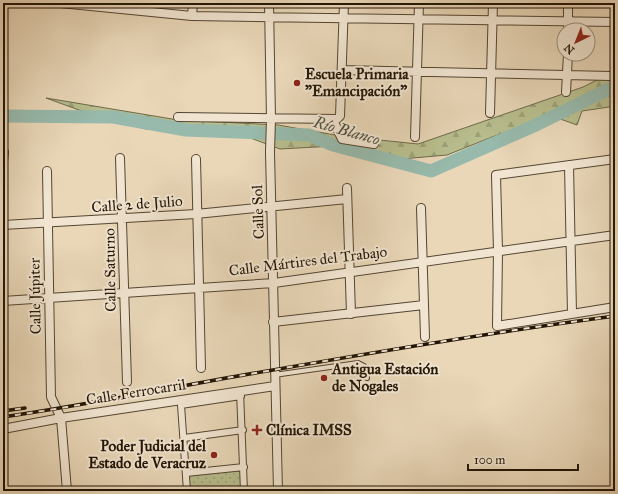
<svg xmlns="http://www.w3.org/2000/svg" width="618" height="494" viewBox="0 0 618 494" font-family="'IM FELL Great Primer',serif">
	<defs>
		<pattern id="grass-dots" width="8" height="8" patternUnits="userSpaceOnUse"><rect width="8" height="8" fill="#b8be8e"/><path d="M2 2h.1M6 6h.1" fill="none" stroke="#9ea279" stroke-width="1.8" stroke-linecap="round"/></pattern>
		<pattern id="forest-firs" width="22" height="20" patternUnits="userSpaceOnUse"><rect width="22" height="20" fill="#b8be8e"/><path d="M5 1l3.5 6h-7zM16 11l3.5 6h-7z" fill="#9ea279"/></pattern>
	</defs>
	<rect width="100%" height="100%" fill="#e9d7b8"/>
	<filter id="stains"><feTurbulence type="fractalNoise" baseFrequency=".005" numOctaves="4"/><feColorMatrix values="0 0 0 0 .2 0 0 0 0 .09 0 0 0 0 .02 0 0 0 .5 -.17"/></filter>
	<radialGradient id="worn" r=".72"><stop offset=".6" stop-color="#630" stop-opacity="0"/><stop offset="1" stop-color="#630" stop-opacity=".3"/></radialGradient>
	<path fill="url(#grass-dots)" stroke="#6d6a4a" d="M241 469 242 491H189L187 476Z"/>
	<path fill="url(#forest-firs)" stroke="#6d6a4a" d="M615 71V103L609 107 582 111 577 125 552 116 492 137 447 155 390 160 334 146 280 149 245 136 146 129 90 114 46 98 178 120 278 125 341 136 418 144 583 87Z"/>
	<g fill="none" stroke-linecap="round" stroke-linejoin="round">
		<path stroke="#97baac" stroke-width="13" d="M3 116 113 117 186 130 309 135 333 145 431 171 536 125 615 86"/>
		<g stroke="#544632" stroke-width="6">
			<path id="service" d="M274 375 358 363 364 366 367 378"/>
		</g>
		<g stroke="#544632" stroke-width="8">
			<path id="pedestrian" d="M240 392 244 491
				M184 438 243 430
				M186 473 244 467
				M187 491 181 405 241 396"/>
		</g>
		<g stroke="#544632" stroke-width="10">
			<path id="minor" d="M60 3 192 16 615 22
				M269 3 271 119 270 152 278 491
				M568 3V30
				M192 16 193 3
				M342 70 611 76
				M566 92 568 54
				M490 113 493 3
				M178 117 337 119 340 116 344 3
				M333 120 342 139 374 144
				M415 137 419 3
				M120 158 127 382
				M196 159 201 368
				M615 159 496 175 498 251 497 326 615 307
				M3 162 4 152
				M569 165 572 313
				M47 171 51 397 61 418 67 491
				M347 188 351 314
				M421 208 425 337
				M3 225 196 214 347 199
				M3 301 274 283 615 235
				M273 322 424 305
				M3 429 61 418 275 386"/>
		</g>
		<use href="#service" stroke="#f1e5d1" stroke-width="4"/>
		<use href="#pedestrian" stroke="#f1e5d1" stroke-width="6"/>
		<use href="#minor" stroke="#f1e5d1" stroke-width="8"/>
		<g stroke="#221505" stroke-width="3.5">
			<path id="rail" d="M3 411 25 408
				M3 417C93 404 183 385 273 370 387 350 501 331 615 316"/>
		</g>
		<use href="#rail" stroke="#f1e5d1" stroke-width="2" stroke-dasharray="6" stroke-linecap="butt"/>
	</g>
	<g fill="#8f2418" stroke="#f1e5d1" stroke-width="1.5">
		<circle cx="297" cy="83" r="4"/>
		<circle cx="324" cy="378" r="4"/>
		<path d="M255 424h4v4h4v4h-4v4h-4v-4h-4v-4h4z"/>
		<circle cx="214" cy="455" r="4"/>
	</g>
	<g text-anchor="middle" stroke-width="4" stroke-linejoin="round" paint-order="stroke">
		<g font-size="15" font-weight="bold" fill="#221505" stroke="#f1e5d1" text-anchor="start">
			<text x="305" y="79">Escuela Primaria<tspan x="305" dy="17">"Emancipación"</tspan></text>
			<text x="332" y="374">Antigua Estación<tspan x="332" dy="17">de Nogales</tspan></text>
			<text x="266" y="435">Clínica IMSS</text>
			<text x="206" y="451" text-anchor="end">Poder Judicial del<tspan x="206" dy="17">Estado de Veracruz</tspan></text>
		</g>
		<g font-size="15" fill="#221505" stroke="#f1e5d1">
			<text transform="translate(137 204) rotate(-4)" y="5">Calle 2 de Julio</text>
			<text transform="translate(258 212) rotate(-92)" y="5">Calle Sol</text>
			<text transform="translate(308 261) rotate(-7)" y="5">Calle Mártires del Trabajo</text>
			<text transform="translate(110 270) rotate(-91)" y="5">Calle Saturno</text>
			<text transform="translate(35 296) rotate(-91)" y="5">Calle Júpiter</text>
			<text transform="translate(136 392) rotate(-9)" y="5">Calle Ferrocarril</text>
		</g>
		<g font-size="16" font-style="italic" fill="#4b4f3f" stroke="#f1e5d1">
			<text transform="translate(347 130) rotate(16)" y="6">Río Blanco</text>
		</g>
	</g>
	<rect width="618" height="494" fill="none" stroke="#e9d7b8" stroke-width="16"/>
	<rect x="4" y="4" width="610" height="486" fill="none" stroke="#221505" stroke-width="2"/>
	<rect x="8" y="8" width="602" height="478" fill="none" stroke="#221505"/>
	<g transform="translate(576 42) rotate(223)"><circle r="19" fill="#f1e5d1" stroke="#9e927f"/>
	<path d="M0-3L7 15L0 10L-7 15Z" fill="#8f2418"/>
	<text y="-6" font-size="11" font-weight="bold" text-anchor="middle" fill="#221505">N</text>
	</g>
	<path d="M468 464v6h110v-6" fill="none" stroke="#221505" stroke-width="2"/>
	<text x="474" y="464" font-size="12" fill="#221505" stroke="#f1e5d1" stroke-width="3" paint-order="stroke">100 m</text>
	<rect width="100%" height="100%" filter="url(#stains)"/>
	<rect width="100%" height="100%" fill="url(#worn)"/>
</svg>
